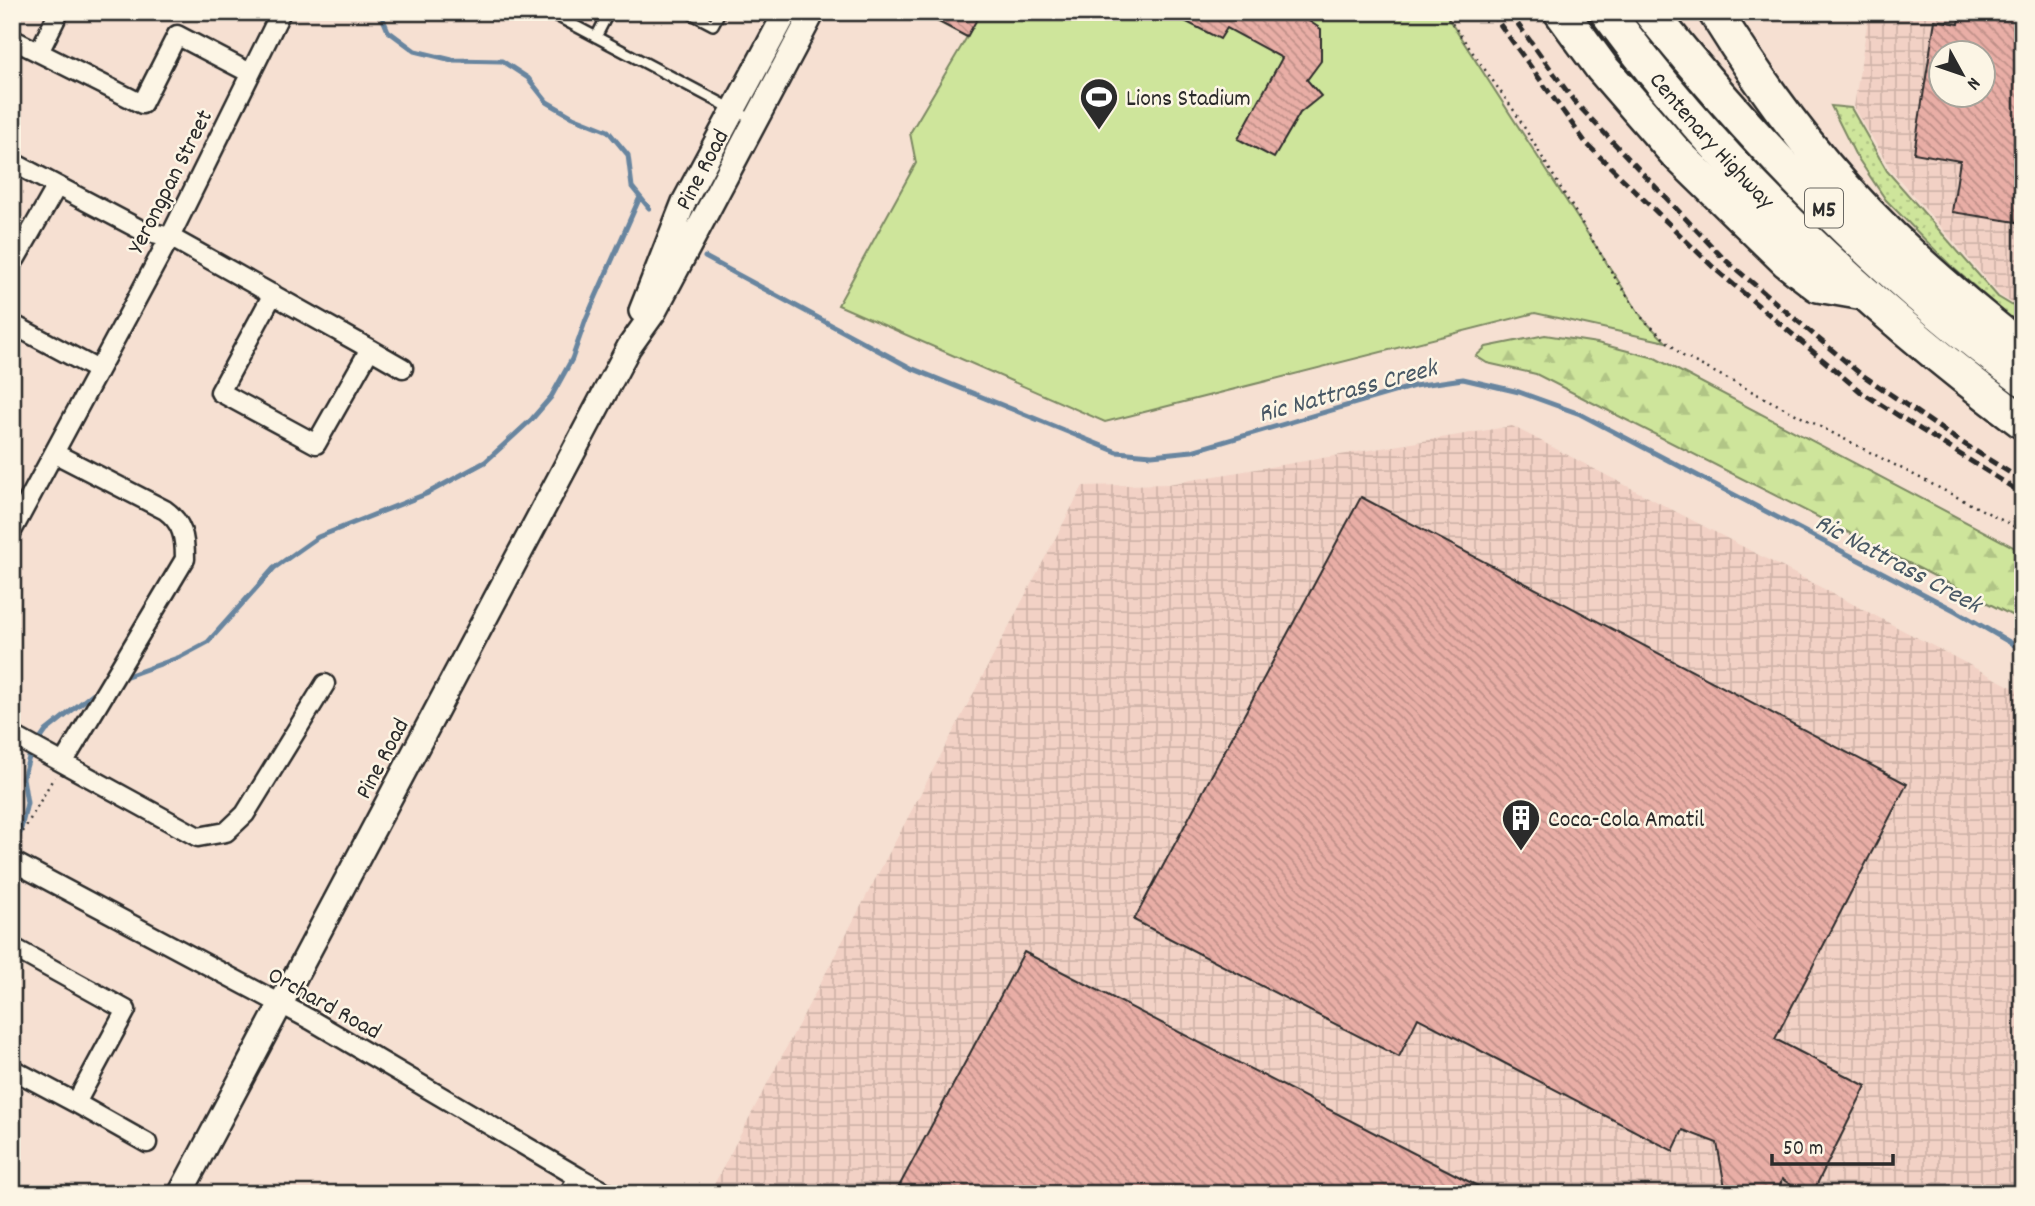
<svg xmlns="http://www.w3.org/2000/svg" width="2035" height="1206" viewBox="0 0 2035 1206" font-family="Dekko,sans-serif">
	<defs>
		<pattern id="industrial-grid" width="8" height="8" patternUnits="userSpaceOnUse" patternTransform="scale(1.75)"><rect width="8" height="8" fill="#f2d1c5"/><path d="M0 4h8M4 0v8" fill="none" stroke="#d0b4a9"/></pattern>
		<pattern id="grass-dots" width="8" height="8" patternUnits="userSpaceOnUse" patternTransform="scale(1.75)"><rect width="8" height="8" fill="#cee59b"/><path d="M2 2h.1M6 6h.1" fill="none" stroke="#b1c586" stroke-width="1.8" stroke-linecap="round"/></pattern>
		<pattern id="forest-firs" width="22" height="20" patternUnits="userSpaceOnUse" patternTransform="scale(1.75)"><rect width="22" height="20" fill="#cee59b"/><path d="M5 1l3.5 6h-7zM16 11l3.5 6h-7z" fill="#b1c586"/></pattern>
		<pattern id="building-back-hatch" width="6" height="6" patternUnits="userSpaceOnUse" patternTransform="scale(1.75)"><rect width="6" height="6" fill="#e9aea6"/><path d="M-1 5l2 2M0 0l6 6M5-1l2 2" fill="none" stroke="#bd8e87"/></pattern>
	</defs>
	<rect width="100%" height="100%" fill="#f6e0d2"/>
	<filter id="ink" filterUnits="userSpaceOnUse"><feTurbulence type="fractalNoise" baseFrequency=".0143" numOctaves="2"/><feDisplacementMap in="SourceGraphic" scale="14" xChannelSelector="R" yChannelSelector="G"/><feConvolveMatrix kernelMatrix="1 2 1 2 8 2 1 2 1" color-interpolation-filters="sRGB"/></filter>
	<g filter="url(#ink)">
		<path fill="url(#industrial-grid)" fill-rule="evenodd" d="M1869 12H2023V309L2002 297 1891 170 1854 107ZM1940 52H1982V94H1940Z
			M1512 426 2023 693V1188L2016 1194H709L1083 486 1168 484Z"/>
		<path fill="url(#grass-dots)" stroke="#7c8863" stroke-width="2" d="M1831 106 1851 108 1887 171 1998 297 2023 312V329L1951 266 1886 200 1855 154Z"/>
		<path fill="url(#forest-firs)" stroke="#7c8863" stroke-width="2" d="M1545 335 1597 343 1655 358 2023 552V621L1536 374 1487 363 1476 356 1486 347Z"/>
		<path fill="#cee59b" stroke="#7c8863" stroke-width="2" d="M920 12H1444L1643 319 1666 342 1535 313 1105 422 838 305 916 163 910 133 967 37Z"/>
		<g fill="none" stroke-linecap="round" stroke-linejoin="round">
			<path stroke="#68859f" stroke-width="5" d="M380 12 388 31 415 51 452 60 502 61 528 78 547 102 573 117 608 131 628 155 632 187 649 208
				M705 257 911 368 1117 452 1152 455 1192 451 1414 386 1463 379 1519 392 1580 414 1956 611 2023 650
				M119 679 180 657 208 642 274 568 318 537 426 494 485 462 532 419 551 397 572 359 586 319 640 197
				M20 833 27 803 23 778 30 754 46 731 100 688"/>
		</g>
		<path fill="url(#building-back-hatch)" stroke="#2b2b2b" stroke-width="2" fill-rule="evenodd" d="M920 12H981L967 37Z
			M1167 12H1295L1321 29V61L1307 80 1321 96 1300 113 1274 158 1238 139 1282 58 1227 28 1220 39Z
			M1961 12H2023V223L1952 212 1960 161 1914 153 1935 20 1959 24ZM1940 52H1982V94H1940Z
			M1361 497 1907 784 1775 1039 1866 1086 1812 1194H1805L1782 1179 1779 1190 1782 1194H1717L1725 1187 1717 1143 1683 1130 1673 1151 1418 1018 1399 1057 1134 920Z
			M1024 952 1493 1194H895Z"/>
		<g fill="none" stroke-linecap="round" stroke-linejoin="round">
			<g stroke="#2b2b2b" stroke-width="14">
				<path id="service" d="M549 12 755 121
					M688 12 713 25 720 12
					M596 37 609 12"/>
			</g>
			<g stroke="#2b2b2b" stroke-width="23">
				<path id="minor" d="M12 39 142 104 177 35 250 73
					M39 52 59 12
					M12 162 141 230 170 237 370 349 316 444 220 392 273 294
					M16 258 57 186
					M12 324 98 370
					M370 349 403 368
					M54 453 165 510C183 523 185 538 185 559L63 763
					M12 531 170 237 281 12
					M12 735 198 837 226 832 245 814 325 684
					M12 861 311 1020 578 1177 609 1194
					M12 947 126 1010 76 1103 12 1069
					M76 1103 147 1143
					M569 1194 578 1177"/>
			</g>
			<g stroke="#2b2b2b" stroke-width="28">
				<path id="tertiary" d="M641 311 684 202 786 12
					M180 1194 629 347 654 312 813 12"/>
			</g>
			<g stroke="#2b2b2b" stroke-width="38">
				<g id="motorway">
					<path d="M1561 12 1602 68 1675 152 1787 261 1818 285 1864 293"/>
					<path id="s1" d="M1607 12C1723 170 1866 305 2023 422"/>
					<path d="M1650 12C1760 149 1881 275 2023 379"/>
					<path d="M1715 12C1748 65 1784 116 1824 164 1882 234 1952 294 2023 350"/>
				</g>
			</g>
			<path stroke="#2b2b2b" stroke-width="2.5" stroke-dasharray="2 5" stroke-linecap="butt" d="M1444 12 1515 112 1617 281 1643 319 1683 356 2023 531
				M16 844 54 777"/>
			<use href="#service" stroke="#fcf5e5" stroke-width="9"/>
			<use href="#minor" stroke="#fcf5e5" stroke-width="18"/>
			<use href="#tertiary" stroke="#fcf5e5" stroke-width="23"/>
			<use href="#motorway" stroke="#fcf5e5" stroke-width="33"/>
			<path stroke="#2b2b2b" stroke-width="5" stroke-dasharray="10 5" stroke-linecap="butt" d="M1491 12 1586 143 1715 269 1861 392 2023 494
				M1509 12 1574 101 1723 258 1858 372 1947 433 2023 481"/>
		</g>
	</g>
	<defs>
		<g id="stadium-pin" transform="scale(2.0125)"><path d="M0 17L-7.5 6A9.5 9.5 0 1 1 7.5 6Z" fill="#2b2b2b" stroke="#fcf5e5"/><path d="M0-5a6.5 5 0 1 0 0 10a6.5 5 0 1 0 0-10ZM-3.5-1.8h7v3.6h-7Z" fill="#fff"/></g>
		<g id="building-pin" transform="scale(2.0125)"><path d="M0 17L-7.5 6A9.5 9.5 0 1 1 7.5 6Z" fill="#2b2b2b" stroke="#fcf5e5"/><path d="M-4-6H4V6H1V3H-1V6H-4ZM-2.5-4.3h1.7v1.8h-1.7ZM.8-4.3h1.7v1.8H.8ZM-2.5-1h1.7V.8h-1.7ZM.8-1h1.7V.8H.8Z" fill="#fff"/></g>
	</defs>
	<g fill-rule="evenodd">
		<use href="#stadium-pin" x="1099" y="97"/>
		<use href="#building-pin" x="1521" y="818"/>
	</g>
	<g text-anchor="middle" stroke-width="5" stroke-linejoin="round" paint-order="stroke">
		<rect fill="#fcf5e5" stroke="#6a6863" stroke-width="2" x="1805" y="188.5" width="38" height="39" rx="5"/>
		<g font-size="23" font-weight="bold" fill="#2b2b2b">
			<text x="1824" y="216">M5</text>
		</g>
		<g font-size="24" fill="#2b2b2b" stroke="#fcf5e5" text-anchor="start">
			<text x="1126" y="105">Lions Stadium</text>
			<text x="1548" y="826">Coca-Cola Amatil</text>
		</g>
		<g font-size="24" fill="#2b2b2b" stroke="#fcf5e5">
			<text dy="8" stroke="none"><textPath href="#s1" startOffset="166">Centenary Highway</textPath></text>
			<text transform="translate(701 169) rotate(-62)" y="8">Pine Road</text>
			<text transform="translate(169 181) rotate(-63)" y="8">Yerongpan Street</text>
			<text transform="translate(381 758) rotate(-62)" y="8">Pine Road</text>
			<text transform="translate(325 1002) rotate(29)" y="8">Orchard Road</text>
		</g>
		<g font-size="26" font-style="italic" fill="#495865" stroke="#fcf5e5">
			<text transform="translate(1347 389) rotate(-15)" y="9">Ric Nattrass Creek</text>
			<text transform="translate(1899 562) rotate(28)" y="9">Ric Nattrass Creek</text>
		</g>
	</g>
	<rect width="2035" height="1206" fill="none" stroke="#fcf5e5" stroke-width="42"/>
	<rect x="21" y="21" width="1993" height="1164" fill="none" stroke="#2b2b2b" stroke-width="2.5" filter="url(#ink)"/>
	<g transform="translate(1962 74) rotate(130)"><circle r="33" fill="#fcf5e5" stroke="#a8a49b" stroke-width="2"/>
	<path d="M0-5L12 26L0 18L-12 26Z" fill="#2b2b2b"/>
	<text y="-10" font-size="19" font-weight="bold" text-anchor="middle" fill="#2b2b2b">N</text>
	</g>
	<path d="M1772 1154v10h121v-10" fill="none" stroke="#2b2b2b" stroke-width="3.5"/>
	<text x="1783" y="1154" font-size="21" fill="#2b2b2b" stroke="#fcf5e5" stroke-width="5" paint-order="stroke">50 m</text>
</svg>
